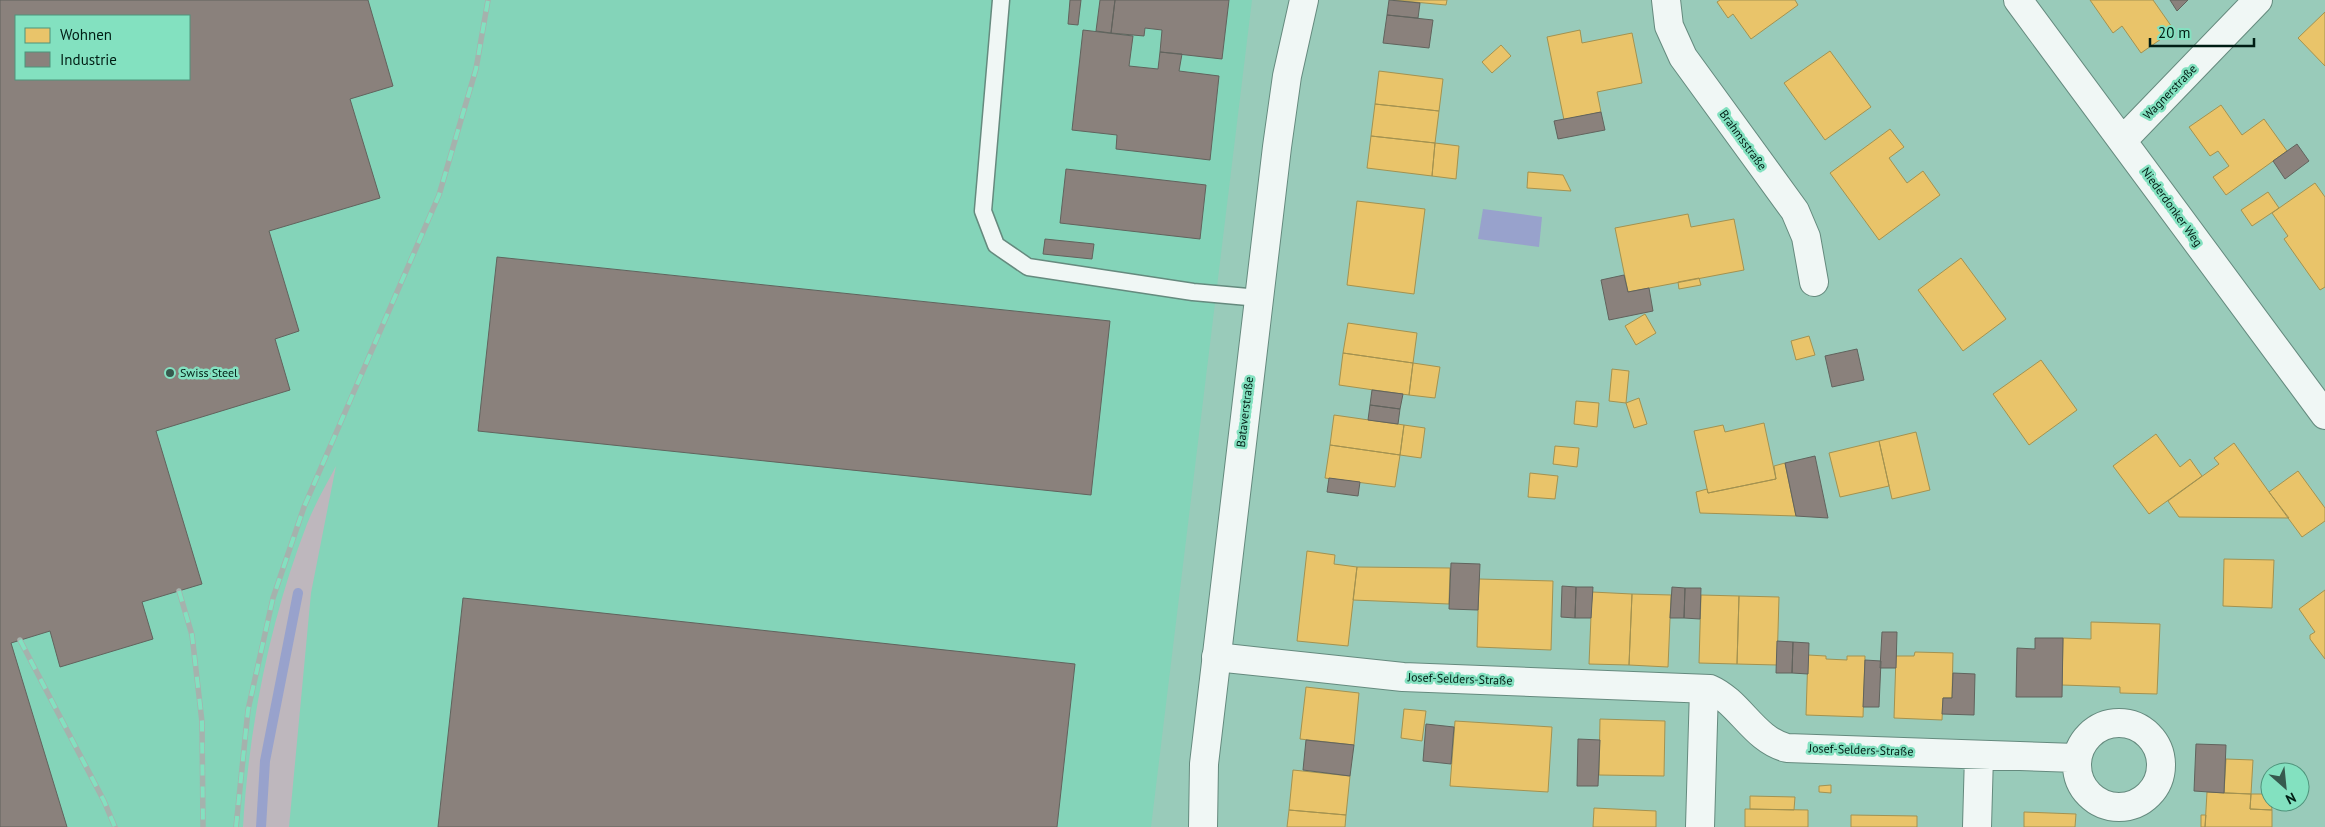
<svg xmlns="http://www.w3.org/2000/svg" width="2325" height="827" viewBox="0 0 2325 827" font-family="'PT Sans',sans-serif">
	<rect width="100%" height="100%" fill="#99cbba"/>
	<path fill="#84d4b9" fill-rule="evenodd" d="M0 0H1252L1151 827H0ZM16 16H189V79H16Z"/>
	<path fill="#beb7bd" d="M336 466 311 593 289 827H243C249 725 270 620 307 524 315 504 326 485 336 466Z"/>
	<path fill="#98a2cc" d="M1483 209 1542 217 1539 247 1478 239Z"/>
	<path fill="#e9c46a" stroke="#a39250" d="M1393 0H1447L1446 5Z
		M1720 0H1795L1798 5 1751 39 1733 14 1728 18 1717 2Z
		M2090 0H2153L2174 30 2141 53 2122 26 2113 33Z
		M2325 12V66L2298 38Z
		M1580 30 1582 43 1632 33 1642 83 1597 92 1601 112 1564 120 1547 37Z
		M1501 45 1511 56 1492 73 1482 62Z
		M1830 51 1871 107 1825 140 1784 83Z
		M1379 71 1443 79 1439 111 1375 104Z
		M1375 104 1439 111 1435 143 1371 136Z
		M2221 105 2242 135 2264 119 2287 151 2226 195 2213 177 2229 166 2218 151 2210 156 2189 127Z
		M1890 129 1904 147 1889 158 1907 183 1923 171 1940 195 1879 240 1830 173Z
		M1371 136 1435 143 1432 176 1367 168Z
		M1435 143 1459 146 1456 179 1432 176Z
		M1528 172 1563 175 1571 191 1527 188Z
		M2315 183 2325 197V287L2320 290 2284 239 2288 236 2272 213Z
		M2268 192 2279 208 2252 226 2241 210Z
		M1357 201 1425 209 1414 294 1347 285Z
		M1688 214 1691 227 1734 219 1744 270 1628 292 1615 228Z
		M1961 258 2006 319 1963 351 1918 290Z
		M1699 278 1701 285 1679 289 1678 282Z
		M1645 314 1656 333 1636 345 1625 326Z
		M1348 323 1417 333 1413 363 1343 353Z
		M1809 336 1815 355 1796 360 1791 341Z
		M1343 353 1413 363 1409 395 1339 385Z
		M2041 360 2077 410 2029 445 1993 394Z
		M1413 363 1440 367 1435 398 1409 395Z
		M1612 369 1629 371 1626 403 1609 401Z
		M1639 398 1647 424 1634 428 1626 403Z
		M1576 401 1599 403 1597 427 1574 424Z
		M1334 415 1404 425 1400 455 1330 445Z
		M1764 423 1776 479 1708 493 1694 431 1723 425 1725 432Z
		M1404 425 1425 428 1421 458 1400 455Z
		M1916 432 1930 490 1892 499 1879 441Z
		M2156 434 2180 467 2190 459 2202 476 2149 514 2113 466Z
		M1879 441 1889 486 1840 497 1829 453Z
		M2234 443 2269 492 2289 518 2179 517 2168 501 2219 464 2214 458Z
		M1330 445 1400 455 1395 487 1325 478Z
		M1555 446 1579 448 1577 467 1553 464Z
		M1785 463 1796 516 1700 513 1696 492 1707 489 1708 493 1776 479 1774 466Z
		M2298 471 2325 508V521L2302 537 2269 492Z
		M1530 473 1558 476 1555 499 1528 497Z
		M1307 551 1335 555 1334 564 1357 567 1348 646 1297 641Z
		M2224 559 2274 560 2272 608 2223 606Z
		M1357 567 1450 568 1449 604 1353 600Z
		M1479 579 1553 581 1551 650 1477 647Z
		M2325 590V659L2310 639V635L2315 632 2299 609Z
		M1592 592 1632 594 1629 665 1589 664Z
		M1632 594 1671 595 1668 667 1629 665Z
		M1701 595 1739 596 1737 664 1699 663Z
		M1739 596 1779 597 1777 665 1737 664Z
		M2091 622 2160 624 2157 694 2120 693V687L2062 685 2063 638 2091 639Z
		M1915 652 1953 653 1952 698H1943L1942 720 1894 718 1896 656H1914Z
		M1808 655 1826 656V659L1847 660V656H1865L1863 717 1806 715Z
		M1306 687 1359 693 1354 745 1300 739Z
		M1404 709 1426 711 1422 741 1401 738Z
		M1600 719 1665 721 1664 776 1599 775Z
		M1455 721 1552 727 1548 792 1450 786Z
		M2226 759 2253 760 2251 794 2224 793Z
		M1293 770 1350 776 1346 815 1289 810Z
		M1831 785V793L1819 792V786Z
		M2207 792 2251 794 2250 809 2272 810V827H2205Z
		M2251 794H2270L2272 810 2250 809Z
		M1750 796 1795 797 1794 810 1750 809Z
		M1594 808 1656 811V827H1593Z
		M1745 809 1808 810V827H1745Z
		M1289 810 1346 815 1345 827H1287Z
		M2024 812 2076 814 2075 827H2024Z
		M1851 815 1917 816V827H1851Z
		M2201 815H2206L2205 827H2201Z"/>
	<path fill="#8a817c" stroke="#61635d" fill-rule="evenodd" d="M0 0H368L393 86 350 99 380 198 269 231 299 331 275 339 290 390 156 431 202 584 142 602 153 639 60 667 50 631 11 643 67 827H0ZM16 16H189V79H16Z
		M1070 0H1081L1078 25 1068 24Z
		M1100 0H1115L1111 33 1096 31Z
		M1115 0H1229L1222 59 1160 52 1162 30 1145 28 1144 36 1111 33Z
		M1389 0 1420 3 1418 18 1387 15Z
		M2170 0H2188L2177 11Z
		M1387 15 1433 20 1429 48 1383 43Z
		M1083 30 1133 36 1129 66 1158 69 1160 52 1182 54 1179 71 1219 76 1210 160 1116 149 1117 135 1072 130Z
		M1601 112 1605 130 1558 139 1554 121Z
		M2297 144 2309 161 2285 179 2273 161Z
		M1066 169 1206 185 1200 239 1060 223Z
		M1045 239 1094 244 1092 259 1043 254Z
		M497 257 1110 321 1091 495 478 431Z
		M1624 275 1628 292 1649 288 1653 311 1609 320 1601 280Z
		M1857 349 1864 380 1832 387 1825 356Z
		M1372 390 1403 394 1400 409 1370 405Z
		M1370 405 1400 409 1398 424 1368 420Z
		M1815 456 1828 518 1796 516 1785 463Z
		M1329 478 1360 482 1358 496 1327 492Z
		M1451 563 1480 564 1478 610 1449 609Z
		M1562 586 1576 587 1575 618 1561 617Z
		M1576 587H1593L1591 618H1575Z
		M1672 587 1685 588 1684 618H1670Z
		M1685 588H1701L1700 619 1684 618Z
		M463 598 1075 664 1057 827H438Z
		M1882 632H1897L1896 668H1880Z
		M2035 638H2063L2062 697H2016L2017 648 2035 649Z
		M1777 641 1793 642 1792 673H1776Z
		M1793 642 1809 643 1808 674 1792 673Z
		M1865 660 1881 661 1879 707H1863Z
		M1953 673 1975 674 1974 715 1942 714 1943 698H1952Z
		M1426 724 1454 727 1451 764 1423 761Z
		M1578 739 1600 740 1598 786H1577Z
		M1306 740 1354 745 1350 776 1303 770Z
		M2196 744 2226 745 2224 793 2194 791Z"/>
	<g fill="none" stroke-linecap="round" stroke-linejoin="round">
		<path stroke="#98a2cc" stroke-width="10" d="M261 827 265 761 298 593"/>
		<g stroke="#658a7e" stroke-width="19">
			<path id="service" d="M1001 0 983 211 996 245 1028 267 1193 292 1259 298"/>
		</g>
		<g stroke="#658a7e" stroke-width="30">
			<path id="minor" d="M1666 0 1669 26 1683 57 1795 211 1806 237 1814 282
				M2018 0 2325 415
				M2123 140 2258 0
				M1216 657 1403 677 1710 689C1740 702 1754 740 1787 748L2076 758
				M2077 765a42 42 0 1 1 84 0a42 42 0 1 1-84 0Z
				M1700 827 1704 689
				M1977 827 1979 755"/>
		</g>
		<g stroke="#658a7e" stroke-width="30">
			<path id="tertiary" d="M1203 827 1204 764 1277 147 1287 76 1304 0"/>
		</g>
		<use href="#service" stroke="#f0f7f5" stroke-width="16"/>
		<use href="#minor" stroke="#f0f7f5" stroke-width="28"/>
		<use href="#tertiary" stroke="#f0f7f5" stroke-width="28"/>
		<g stroke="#a5b2ad" stroke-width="5.5">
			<path id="rail" d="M179 591 192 635 202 722 203 827
				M20 640 104 801 115 827
				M236 827 248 710 273 598 304 507 439 195 476 69 488 0"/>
		</g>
		<use href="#rail" stroke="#83e1c0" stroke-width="4" stroke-dasharray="11" stroke-linecap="butt"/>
	</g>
	<circle fill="#365a4e" stroke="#83e1c0" stroke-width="2" cx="170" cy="373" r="5"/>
	<g text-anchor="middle" stroke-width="5" stroke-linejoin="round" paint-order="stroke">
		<g font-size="12" fill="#001d14" stroke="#83e1c0">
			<text transform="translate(2170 92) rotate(-46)" y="4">Wagnerstraße</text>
			<text transform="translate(1743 140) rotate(54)" y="4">Brahmsstraße</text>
			<text transform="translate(2172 207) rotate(54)" y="4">Niederdonker Weg</text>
			<text transform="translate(1245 412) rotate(-83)" y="4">Bataverstraße</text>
			<text transform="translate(1460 679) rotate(2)" y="4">Josef-Selders-Straße</text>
			<text transform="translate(1861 750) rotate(2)" y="4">Josef-Selders-Straße</text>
		</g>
		<g font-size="12" fill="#001d14" stroke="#83e1c0" text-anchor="start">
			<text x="180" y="377">Swiss Steel</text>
		</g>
	</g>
	<rect x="15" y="15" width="175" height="65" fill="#83e1c0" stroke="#4f937b"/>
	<rect x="25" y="28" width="25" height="15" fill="#e9c46a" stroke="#4f937b"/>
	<text x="60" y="40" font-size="15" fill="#001d14">Wohnen</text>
	<rect x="25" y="52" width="25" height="15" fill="#8a817c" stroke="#4f937b"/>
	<text x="60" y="65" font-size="15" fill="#001d14">Industrie</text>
	<g transform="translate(2285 787) rotate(153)"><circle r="24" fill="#83e1c0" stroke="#4f937b"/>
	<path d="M0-4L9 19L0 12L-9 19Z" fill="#365a4e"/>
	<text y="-8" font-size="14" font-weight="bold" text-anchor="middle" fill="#001d14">N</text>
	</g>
	<path d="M2150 38v8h104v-8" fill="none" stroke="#001d14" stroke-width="2.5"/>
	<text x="2158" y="38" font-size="15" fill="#001d14" stroke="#83e1c0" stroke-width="4" paint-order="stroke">20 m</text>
</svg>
